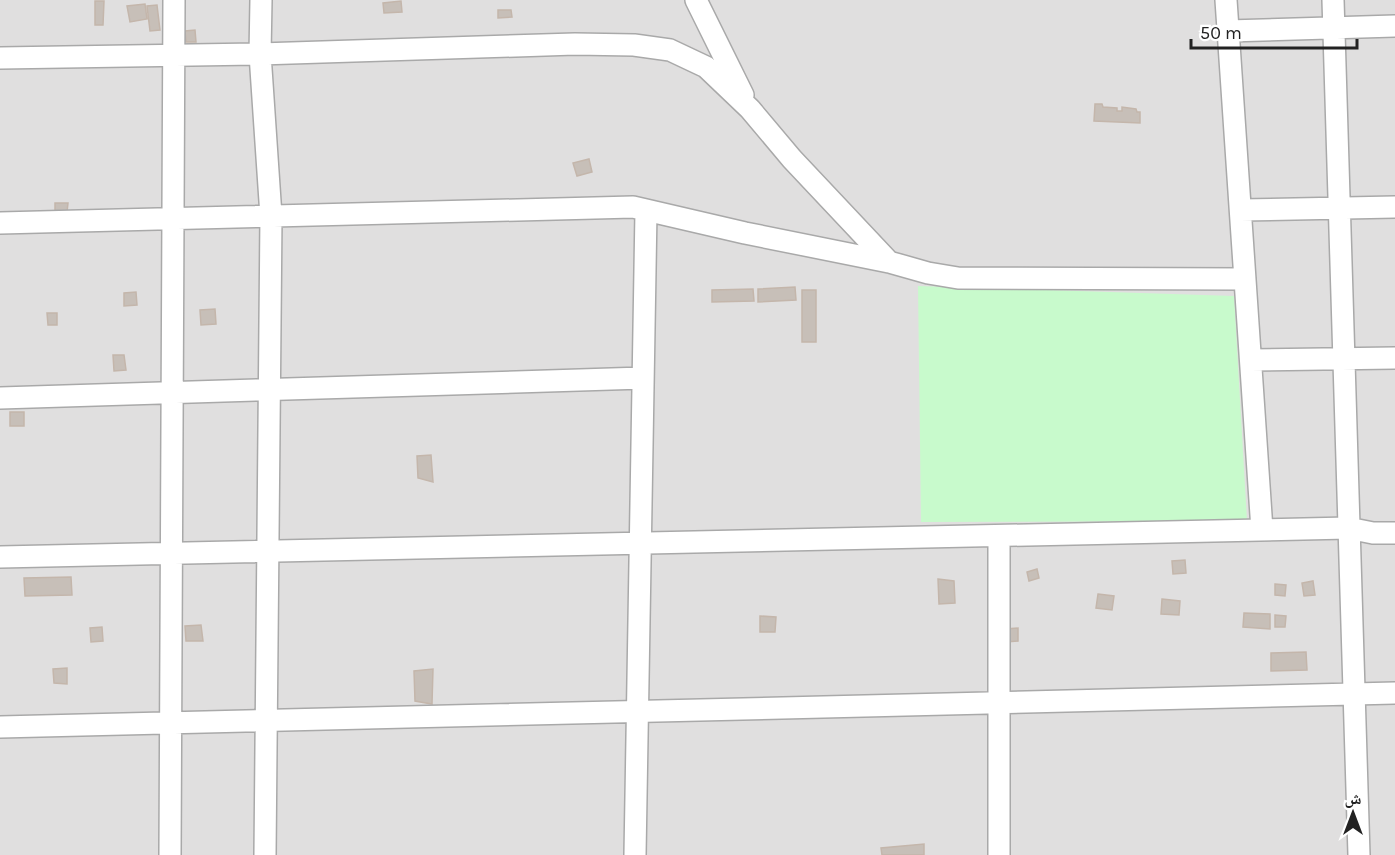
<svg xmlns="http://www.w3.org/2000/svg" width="1395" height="855" viewBox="0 0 1395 855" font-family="Karla,'Noto Naskh Arabic',sans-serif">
	<rect width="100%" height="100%" fill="#f2efe9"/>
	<path fill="#e0dfdf" d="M0 0H1395V855H0Z"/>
	<path fill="#c8facc" d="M918 286 1234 296 1247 521 921 522Z"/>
	<path fill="#c7bfb8" stroke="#c4b6ab" stroke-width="1.5" d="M95 1H104L103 25H95Z
		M401 1 402 12 384 13 383 3Z
		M145 4 147 19 130 22 127 6Z
		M157 5 160 30 150 31 147 6Z
		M498 10H511L512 17 498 18Z
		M195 30 196 42H186L185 31Z
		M1095 104H1102L1103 107 1117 108V111H1122V107L1136 109 1137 112H1140V123L1094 121Z
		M589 159 592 172 577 176 573 163Z
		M55 203H68L67 212H55Z
		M795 287 796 300 758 302V289Z
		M753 289 754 301 712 302V290Z
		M802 290H816V342H802Z
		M136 292 137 305 124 306V293Z
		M215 309 216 324 201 325 200 310Z
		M47 313H57V325H48Z
		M113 355H124L126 370 114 371Z
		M10 412H24V426H10Z
		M431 455 433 482 418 478 417 456Z
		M1185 560 1186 573 1173 574 1172 561Z
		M1037 569 1039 578 1029 581 1027 572Z
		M71 577 72 595 25 596 24 578Z
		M938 579 954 581 955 603 939 604Z
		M1313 581 1315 595 1304 596 1302 583Z
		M1275 584 1286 585 1285 596 1275 595Z
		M1098 594 1114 596 1112 610 1096 608Z
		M1162 599 1180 601 1179 615 1161 614Z
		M1244 613 1270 614V629L1243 627Z
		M1275 615 1286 616 1285 627H1275Z
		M760 616 776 617 775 632H760Z
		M201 625 203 641H186L185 626Z
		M102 627 103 641 91 642 90 628Z
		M1018 628V641L1006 642 1005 629Z
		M1306 652 1307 670 1271 671V653Z
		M67 668V684L54 683 53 669Z
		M433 669 432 704 415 701 414 671Z
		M924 844V855H882L881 848Z"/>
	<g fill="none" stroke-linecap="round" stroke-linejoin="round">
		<g stroke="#a9a9a9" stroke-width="24">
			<path id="street" d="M261 0 260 54 271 216 265 855
				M696 0 743 95
				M1226 0 1262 530
				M1333 0 1359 855
				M1228 31 1395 26
				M0 58 260 54 575 44 634 45 670 50 706 67 750 109 792 159 889 262
				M1241 210 1395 207
				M0 223 633 207 745 233 889 262 928 273 958 278 1245 279
				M1251 360 1395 358
				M0 398 643 378
				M999 536V855
				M0 557 1348 528 1373 533H1395
				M0 727 1395 693
				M170 855 174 0
				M635 855 646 211"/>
		</g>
		<use href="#street" stroke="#fff" stroke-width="21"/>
	</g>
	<g transform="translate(1353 813)" stroke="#ffffff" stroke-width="4.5" paint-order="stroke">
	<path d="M0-4.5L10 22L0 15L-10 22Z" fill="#222222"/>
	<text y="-9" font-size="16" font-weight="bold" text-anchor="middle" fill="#222222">ش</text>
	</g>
	<path d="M1191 39v9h166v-9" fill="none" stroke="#222222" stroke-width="3"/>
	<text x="1200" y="39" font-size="18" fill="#222222" stroke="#ffffff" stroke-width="4.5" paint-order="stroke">50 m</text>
</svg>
